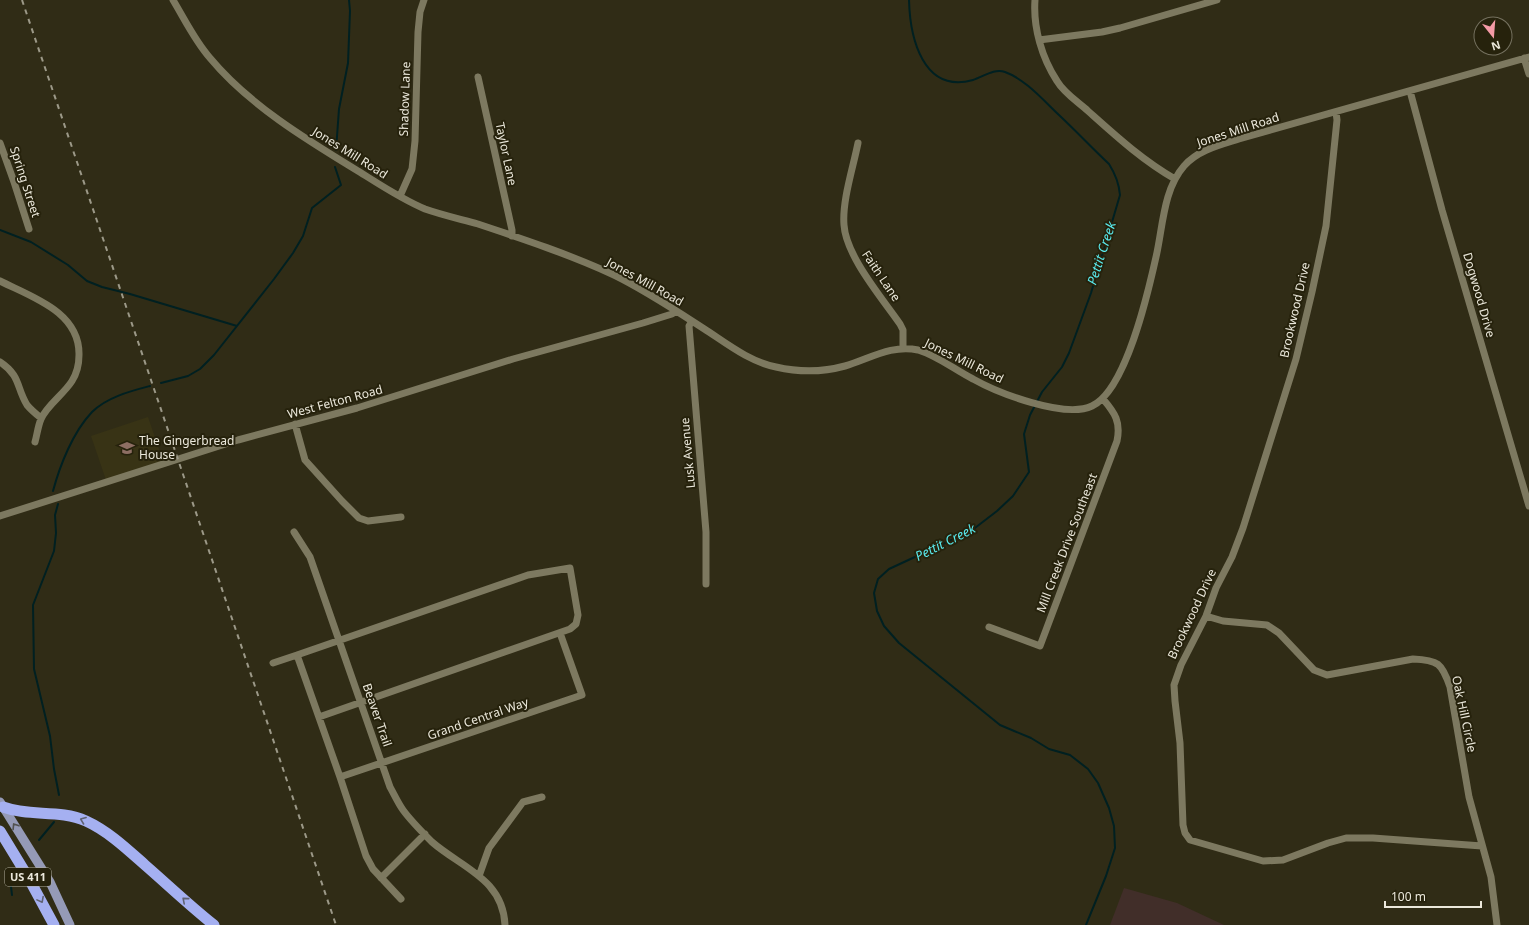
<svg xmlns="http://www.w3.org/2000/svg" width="1529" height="925" viewBox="0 0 1529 925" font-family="'Noto Sans',sans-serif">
	<rect width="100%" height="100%" fill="#302c16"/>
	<path fill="#412e29" d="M1124 888 1177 903 1224 925H1110Z"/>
	<path fill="#383315" d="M148 417 163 461 106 480 91 436Z"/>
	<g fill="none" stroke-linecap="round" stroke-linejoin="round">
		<path stroke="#002021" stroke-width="2" d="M909 0C910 38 923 94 973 80 983 77 994 68 1005 72 1025 79 1044 101 1059 115 1076 131 1092 148 1109 164 1116 175 1119 183 1120 195L1091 293 1069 353 1062 367 1042 392 1030 415 1024 434 1029 472 1013 496 997 511 971 531 889 569 878 579 874 593 877 611 884 626 899 643 1000 725 1031 738 1049 749 1070 755 1088 769 1098 783 1109 808 1114 826 1115 848 1106 876 1086 925
			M336 150 339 109 348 63 350 11 349 0
			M0 230 31 242 68 265 87 281 102 287 130 294 237 326
			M161 383 188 376 200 369 214 355 274 279 293 253 303 236 312 208 341 185 335 167
			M53 491C60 465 73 432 92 412 107 397 131 391 150 386
			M58 504 55 515 56 533 54 551 33 605 34 669 50 736 54 769 59 795
			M39 840 54 822
			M9 869 12 895"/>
		<path stroke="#7d7960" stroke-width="7" d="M173 0C185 20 195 41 210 58 249 105 307 140 358 171 379 184 401 199 425 209 442 215 460 219 478 224 523 239 571 255 614 275 647 291 678 312 709 332 730 346 751 362 776 367 798 372 823 372 845 366 869 359 892 344 918 350 938 356 955 370 973 379 998 393 1065 419 1092 406 1126 390 1148 293 1156 257 1163 227 1163 190 1184 166 1198 150 1220 145 1239 139L1529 57
			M1035 0C1033 28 1042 58 1057 81 1064 93 1078 102 1088 111 1116 136 1142 160 1175 179
			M1039 40 1102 32 1120 28 1217 0
			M1524 58 1529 74
			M478 77 512 230V236
			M1410 91 1442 210 1529 506
			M1336 112 1337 120 1326 226 1312 292 1296 359 1243 528 1232 557 1216 588 1206 616 1181 665 1174 685 1175 701 1180 743 1183 825 1185 833 1190 840 1263 861 1283 860 1328 843 1346 838H1373L1482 846
			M0 143 14 182 29 229
			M858 143C853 168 842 201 844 225 846 256 882 298 900 324L903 330V348
			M400 196 412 169 415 141 418 32 420 12 424 0
			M0 281C32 297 80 312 79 355 79 364 77 373 72 381 64 394 47 405 41 419 38 426 37 435 35 442
			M692 321 689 326 706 532V584
			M0 362C21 376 16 387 27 405 31 410 36 414 41 418
			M295 424 305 460 342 501 359 518 368 521 401 517
			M0 516 238 440 357 408 513 359 643 323 672 314 676 311
			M294 532 310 557 390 787C394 794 398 803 403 810 411 821 423 833 432 842 462 868 503 879 505 925
			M1206 616 1223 621 1267 625 1279 633 1314 670 1327 675 1413 659C1438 660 1442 663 1450 687L1469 797 1491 877 1497 925
			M989 627 1040 646 1117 441C1121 422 1115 413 1103 399
			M273 663 297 655
			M319 717 570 629 576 624 578 615 570 568 528 575 297 655 340 777 366 856 373 869 401 899
			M340 777 582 695 560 633
			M479 876 489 848 523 802 542 797
			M381 878 425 834"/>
		<path stroke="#959ab7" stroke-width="9" d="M0 802 50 882 70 925"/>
		<path stroke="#a5b0f1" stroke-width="11" d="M3 807C30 817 59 809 86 821 108 831 127 849 145 865 168 885 190 906 214 925
			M0 831 28 877 54 925"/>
		<path stroke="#9c9988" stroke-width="2" stroke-dasharray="5 5" stroke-linecap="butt" d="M22 0 336 925"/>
	</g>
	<defs><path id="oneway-chevron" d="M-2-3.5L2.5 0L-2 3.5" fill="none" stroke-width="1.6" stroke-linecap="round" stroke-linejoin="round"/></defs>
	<g stroke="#5f6273">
		<use href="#oneway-chevron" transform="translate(83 820) rotate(-159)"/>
		<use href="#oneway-chevron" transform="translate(41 900) rotate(62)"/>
		<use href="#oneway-chevron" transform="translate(185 900) rotate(-139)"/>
	</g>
	<use stroke="#525250" href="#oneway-chevron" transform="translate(15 826) rotate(-122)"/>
	<defs>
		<g id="school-bare" transform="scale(1.2)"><path d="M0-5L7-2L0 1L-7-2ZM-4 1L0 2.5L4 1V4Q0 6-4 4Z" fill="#8d6e63" stroke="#26220c" stroke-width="2.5" paint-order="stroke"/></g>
	</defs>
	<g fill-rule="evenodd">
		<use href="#school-bare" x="127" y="448"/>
	</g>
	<g text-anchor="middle" stroke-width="4" stroke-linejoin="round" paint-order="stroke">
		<rect fill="#26220c" stroke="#b0ad9d" stroke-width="1" x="5" y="868" width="46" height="18" rx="3"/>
		<g font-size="11" font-weight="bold" fill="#ebe8db">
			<text x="28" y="881">US 411</text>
		</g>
		<g font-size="12" fill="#ebe8db" stroke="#26220c">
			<text transform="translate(405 99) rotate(-88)" y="4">Shadow Lane</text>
			<text transform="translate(1238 130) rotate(-18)" y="4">Jones Mill Road</text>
			<text transform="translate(350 153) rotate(32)" y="4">Jones Mill Road</text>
			<text transform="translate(506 154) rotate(78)" y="4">Taylor Lane</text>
			<text transform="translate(25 182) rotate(72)" y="4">Spring Street</text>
			<text transform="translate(881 276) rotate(56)" y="4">Faith Lane</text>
			<text transform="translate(645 282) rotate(29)" y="4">Jones Mill Road</text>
			<text transform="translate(1479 295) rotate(74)" y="4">Dogwood Drive</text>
			<text transform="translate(1295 310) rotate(-77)" y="4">Brookwood Drive</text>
			<text transform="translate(964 361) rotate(26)" y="4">Jones Mill Road</text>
			<text transform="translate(335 402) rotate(-15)" y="4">West Felton Road</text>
			<text transform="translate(688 453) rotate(-95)" y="4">Lusk Avenue</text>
			<text transform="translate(1067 543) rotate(-69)" y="4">Mill Creek Drive Southeast</text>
			<text transform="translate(1192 614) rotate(-65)" y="4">Brookwood Drive</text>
			<text transform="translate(1464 714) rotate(78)" y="4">Oak Hill Circle</text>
			<text transform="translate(377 715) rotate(71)" y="4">Beaver Trail</text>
			<text transform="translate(478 719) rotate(-19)" y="4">Grand Central Way</text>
		</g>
		<g font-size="12" fill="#ebe8db" stroke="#26220c" text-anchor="start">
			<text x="139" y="445">The Gingerbread<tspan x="139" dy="14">House</tspan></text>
		</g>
		<g font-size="13" font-style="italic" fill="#5aecef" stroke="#26220c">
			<text transform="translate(1101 253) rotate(-72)" y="5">Pettit Creek</text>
			<text transform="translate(945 542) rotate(-27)" y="5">Pettit Creek</text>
		</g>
	</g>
	<g transform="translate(1493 36) rotate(163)"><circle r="19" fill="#26220c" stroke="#75715f"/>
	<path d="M0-3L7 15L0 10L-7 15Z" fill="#f49aa6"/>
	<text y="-6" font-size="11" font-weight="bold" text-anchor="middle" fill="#ebe8db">N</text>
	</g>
	<path d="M1385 901v6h96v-6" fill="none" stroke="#ebe8db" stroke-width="2"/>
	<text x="1391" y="901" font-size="12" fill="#ebe8db" stroke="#26220c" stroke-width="3" paint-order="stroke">100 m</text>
</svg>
